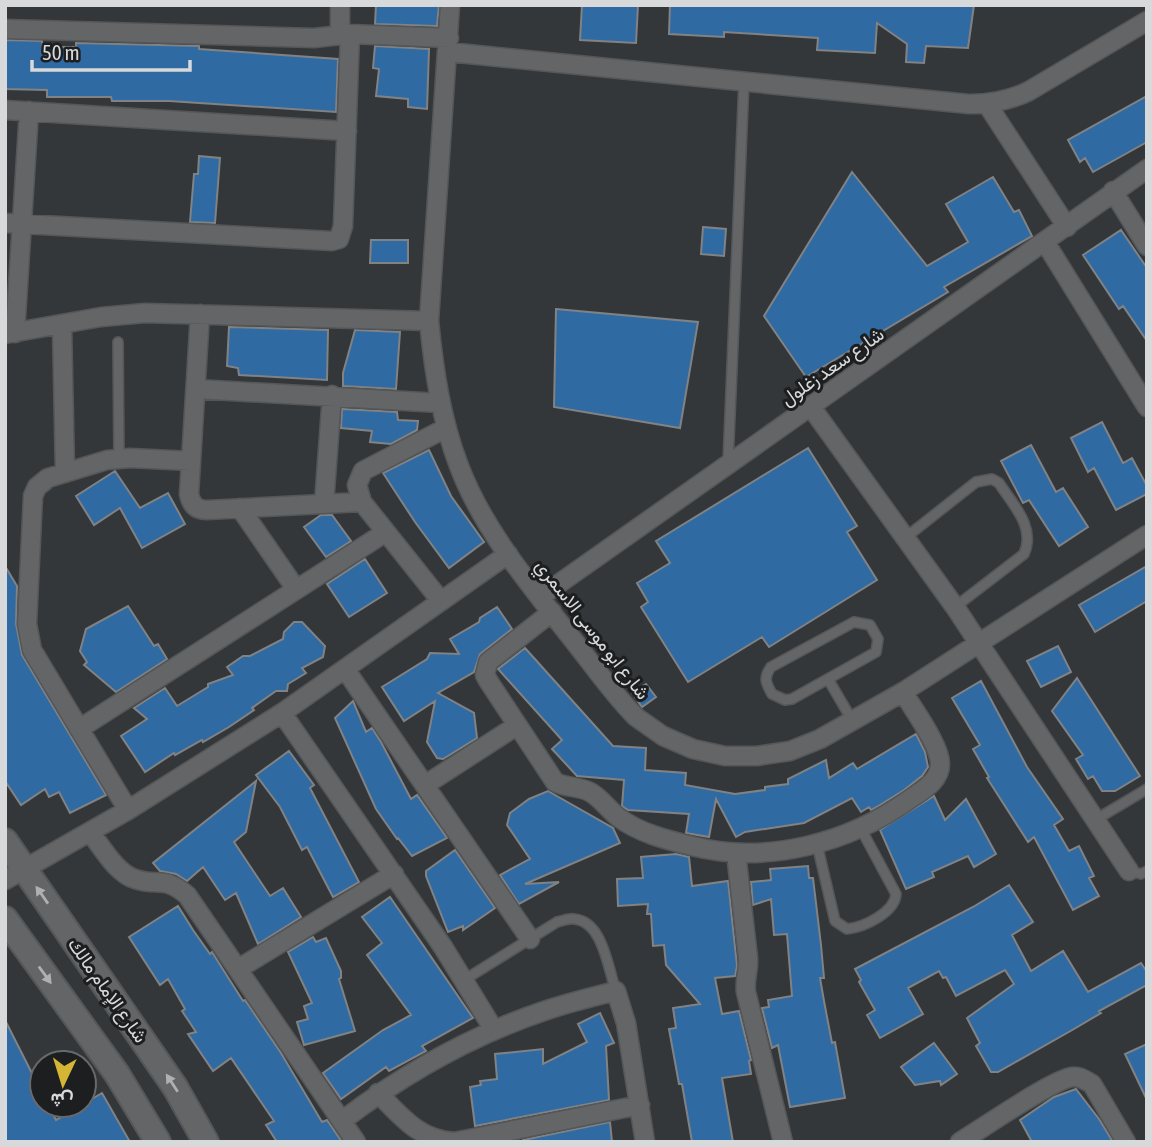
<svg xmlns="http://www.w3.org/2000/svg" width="1152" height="1147" viewBox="0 0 1152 1147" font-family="'Asap Condensed',Vazirmatn,sans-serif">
	<rect width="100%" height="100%" fill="#343739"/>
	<path fill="#2f6aa3" stroke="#808284" stroke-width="2" d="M376 5H439L437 26 375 24Z
		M582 5H638L636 43 580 40Z
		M670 5H974L968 48 926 46 924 63 906 62 907 44 877 23 875 53 817 50 818 38 724 32V37L669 34Z
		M5 40 42 41V47H76V43L199 46V49L338 59 336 112 169 101H112L111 97H47V90L5 89Z
		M375 46 429 49 427 109 408 107V99L376 96 379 69 373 68Z
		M1147 96V142L1093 172 1085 158 1080 162 1068 140Z
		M199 156 220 158 215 223 190 222 194 174H198Z
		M852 172 927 266 968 242 946 204 993 177 1014 212 1019 210 1032 236 944 287 948 292 806 377 764 316Z
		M703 227 726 229 724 256 701 254Z
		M1121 230 1147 268V341L1123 306 1119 309 1083 255Z
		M371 240H408V263H370Z
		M556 309 698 322 680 428 554 407Z
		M229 327 328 330 327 380 239 375 238 368 227 366Z
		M355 330 400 332 396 389 343 386V373Z
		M342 409 397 412 398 420 418 421 417 430 391 444 370 442 372 431 341 428Z
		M1102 422 1123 463 1132 458 1147 486V494L1116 510 1094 468 1088 472 1071 438Z
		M1031 445 1056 492 1063 488 1088 527 1059 546 1029 500 1023 503 1001 461Z
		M808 448 857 526 847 532 877 580 769 647 762 637 688 682 641 607 648 602 637 583 670 563 656 541Z
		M429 450 451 496 484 542 449 568 415 522 383 473Z
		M115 471 140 508 168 493 185 524 142 548 120 508 94 525 76 496Z
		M321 515H332L351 541 326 557 304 527Z
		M365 559 387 593 349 617 327 584Z
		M5 566 17 586 16 624 22 655 106 795 70 813 59 792 49 797 45 789 21 805 5 781Z
		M1147 566V601L1095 632 1079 605Z
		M128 606 154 646 158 644 167 659 116 692 84 665 87 662 80 651 86 629Z
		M497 607 512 629 480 654 474 672 438 693 474 713 477 738 443 759 437 758 427 742 435 701 404 721 382 687 427 659 430 653 459 654 450 639 479 622 480 618Z
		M294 622H302L325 646 323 657 302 668 306 673 288 684 287 691H276L252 708 254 710 229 727 203 742 202 740 175 755 174 753 145 772 121 736 147 719 134 708 165 688 177 706 208 687V684L233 675 227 667 243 656H250L283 639 284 632Z
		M1058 646 1071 672 1041 687 1027 661Z
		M525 648 613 746 646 748 645 770 686 773 685 785 735 794 765 790V787L788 784V779L826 760 829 778 853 763 857 769 916 734 925 752 928 767 922 776 904 790 880 805 871 810 869 807 861 812 852 798 804 823 745 832 736 837 716 799 709 837 686 833 689 814 628 810 622 806 624 780 577 776 552 749 562 740 498 669Z
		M1077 678 1140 776 1115 791H1102L1093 776 1088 779 1076 759 1083 755 1052 711Z
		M981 681 1027 767 1063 819 1054 825 1069 851 1079 846 1094 876 1089 878 1099 896 1073 910 1034 837 1028 842 987 778 989 777 973 749 980 745 952 698Z
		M646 684 656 697 642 707 632 693Z
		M353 701 366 732 372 728 381 742 411 799 417 795 447 838 412 856 398 838 397 839 376 809 335 718Z
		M289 751 314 785 310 788 359 882 333 897 307 847 302 850 280 807 256 775Z
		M256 781 246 832 234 842 270 896 283 888 301 917 258 944 236 893 225 900 203 867 187 881 176 874 160 871 153 863Z
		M548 791 613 828 620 843 525 884 559 882 519 904 500 875 530 859 507 825 510 813 529 799Z
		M934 796 945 820 966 799 996 854 974 867 968 856 932 872 934 877 906 889 880 830Z
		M455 850 495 908 463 930V926L448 932 426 876V871Z
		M676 854 689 857 692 886 728 881 737 966 735 976 715 978 722 1014 739 1011 751 1060 749 1061 751 1074 722 1078 733 1142H692L682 1084H679L669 1029 676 1028 673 1008 700 1004 666 965 664 945 653 946 651 914H647L648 904 618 906 617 879 643 878 641 857Z
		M808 866 809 878H813L821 945 824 978H820L824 1001 832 1043 835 1042 845 1098 790 1107 778 1045 772 1048 762 1008 769 1007 768 1000 792 996 787 934 774 935 771 899 753 905 751 882 771 880 770 869Z
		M1009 885 1033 922 1012 935 1031 971 1063 951 1088 992 1141 963 1147 972V985L1099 1011 1101 1013 1074 1029 998 1072H991L976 1046 980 1043 967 1018 1014 984 1005 970 956 996 946 977 943 978 939 971 908 988 923 1014 880 1038 867 1015 875 1010 859 982 861 980 855 969 973 907Z
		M390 897 473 1018 422 1046 426 1051 389 1071 386 1067 341 1099 323 1073 383 1030 411 1015 367 955 382 943 362 917Z
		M178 906 193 930 210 954 212 952 243 1001 245 1000 281 1053 322 1122 327 1120 342 1142H277L266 1125 274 1121 231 1058 213 1071 188 1034 196 1032 182 1011 185 1009 168 979 160 985 129 937Z
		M313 937 316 942 326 938 341 971V978L339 979 355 1031 304 1045 297 1022 308 1019 304 1006 312 1003 288 952Z
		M600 1013 614 1043 606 1046 609 1100 475 1126 470 1087 481 1085 480 1081 497 1079 495 1054 543 1049V1064L587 1042 578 1024Z
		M5 1020 42 1093V1105H48L56 1120 102 1093 130 1142H5Z
		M934 1043 957 1074 941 1085 940 1081 915 1085 901 1067Z
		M1147 1044V1100L1125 1054Z
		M1076 1089 1099 1119 1113 1142H1032L1020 1120 1054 1097Z
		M610 1122 612 1142H523V1140Z"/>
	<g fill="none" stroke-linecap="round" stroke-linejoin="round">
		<g stroke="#545658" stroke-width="12">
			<path id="lane" d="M118 342 119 459
				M728 463 744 81
				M905 538 976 482 992 479 999 483C1013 505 1036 527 1024 554L955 607
				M854 622 870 625 878 639 876 652 792 699 785 700 772 694C766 683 763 678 771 667Z
				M828 679 852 720
				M1095 820 1147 789
				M817 844 835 921 847 929C865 927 895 912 896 894L861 829
				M1129 871 1141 874 1147 871
				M464 980 557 922C562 921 569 918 574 919 603 921 608 969 616 991"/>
		</g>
		<g stroke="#545658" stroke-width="21">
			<path id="street" d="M340 5V34
				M450 5 429 321C434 371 441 419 459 466 482 527 526 580 566 631 589 659 610 691 636 717L663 736 693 749 725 756H757L790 751 820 739 903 692 1147 535
				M5 29 314 38 350 34 449 38
				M448 52 969 104C991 104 1009 101 1029 91L1147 21
				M987 104 1067 227
				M5 110 347 131
				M1113 191 1147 246
				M5 223 332 241 339 239 343 226 350 34
				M1045 242 1147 407
				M200 314 189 494C191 504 196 510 207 510L362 502
				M62 325 65 473
				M15 333 29 111
				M5 334 101 317 145 313 429 321
				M196 389 440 403
				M811 407 955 607 1129 871
				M324 504 332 395
				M240 508 296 589
				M540 597 1147 169
				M441 601 362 502 357 485 363 471 446 428
				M552 612 488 662 485 675 489 682 555 782C566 788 579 786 590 792 601 798 608 809 618 817 639 833 667 840 692 846 767 865 849 843 910 799 923 790 940 781 940 764 940 745 913 709 903 692
				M345 669 530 939
				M282 713 443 947 494 1030
				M79 729 386 532
				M425 785 516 726
				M128 810 32 650 27 624 33 496 37 487 48 478 107 460 130 458 191 461
				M90 832C102 847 116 873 135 879 158 887 163 875 187 895L356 1142
				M736 853 748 958C749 970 744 981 746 992L783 1142
				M5 880 128 810 282 713 508 554
				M238 969 394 874
				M378 1093C402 1117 418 1139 454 1142L640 1105
				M343 1120C405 1073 470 1036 544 1011 567 1003 592 997 616 991L626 1023 645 1142
				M960 1142C981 1129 1052 1080 1072 1077 1080 1076 1085 1080 1092 1084L1126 1142"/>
		</g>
		<g stroke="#545658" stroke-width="28">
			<path id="secondary" d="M5 841 175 1087 206 1142
				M5 919 117 1074 158 1142"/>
		</g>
		<use href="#lane" stroke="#636567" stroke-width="9"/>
		<use href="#street" stroke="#636567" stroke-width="18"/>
		<use href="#secondary" stroke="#636567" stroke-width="24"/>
	</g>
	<defs><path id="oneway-solid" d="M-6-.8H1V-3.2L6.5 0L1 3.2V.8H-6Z" transform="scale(1.75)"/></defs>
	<g fill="#aeb0b2">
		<use href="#oneway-solid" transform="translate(42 895) rotate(-125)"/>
		<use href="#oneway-solid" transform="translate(45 975) rotate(54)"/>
		<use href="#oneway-solid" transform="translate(172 1083) rotate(-123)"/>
	</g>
	<g text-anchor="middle" stroke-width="6" stroke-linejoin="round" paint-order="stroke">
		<g font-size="19" fill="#d7d9da" stroke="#1d1e1f">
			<text transform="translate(832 366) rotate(-35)" y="7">شارع سعد زغلول</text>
			<text transform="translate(593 629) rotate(52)" y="7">شارع ابو موسى الاسمري</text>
			<text transform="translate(108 990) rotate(55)" y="7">شارع الإمام مالك</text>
		</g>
	</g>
	<rect width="1152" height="1147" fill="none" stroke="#d7d9da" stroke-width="14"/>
	<g transform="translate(63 1084) rotate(184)"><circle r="33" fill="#1d1e1f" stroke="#67696a" stroke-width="2"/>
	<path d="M0-5L12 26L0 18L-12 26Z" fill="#d5b535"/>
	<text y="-10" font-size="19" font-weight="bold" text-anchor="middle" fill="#d7d9da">ش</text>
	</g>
	<path d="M32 60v10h158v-10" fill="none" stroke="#d7d9da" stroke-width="3.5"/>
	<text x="42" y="60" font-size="21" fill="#d7d9da" stroke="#1d1e1f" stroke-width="5" paint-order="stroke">50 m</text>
</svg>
